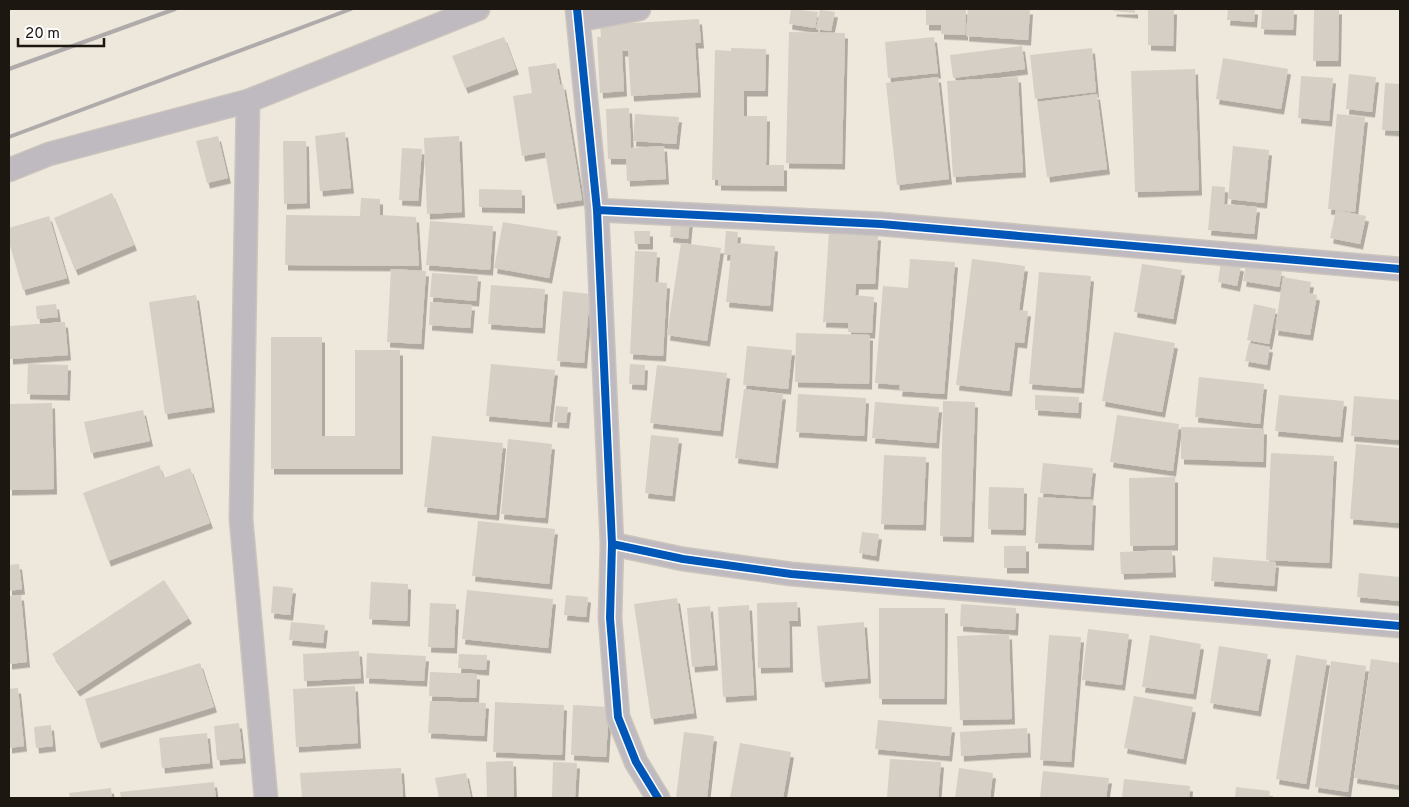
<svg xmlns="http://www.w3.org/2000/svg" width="1409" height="807" viewBox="0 0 1409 807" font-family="Overpass,sans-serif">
	<defs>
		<filter id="shadow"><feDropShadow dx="3" dy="5.5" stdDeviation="0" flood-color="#0004"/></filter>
	</defs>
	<rect width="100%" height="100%" fill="#eee7db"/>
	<path fill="#d5cfc5" filter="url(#shadow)" d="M791 9 818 12 815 28 789 24Z
		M926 9H966L965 35 941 34V25H926Z
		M968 9 993 10V9H1030L1028 40 966 36Z
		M1114 9H1135V13L1113 11Z
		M1148 9H1174L1173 46 1148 45Z
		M1228 9H1255L1254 22 1227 20Z
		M1262 9H1294L1293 30 1261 29Z
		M1314 9H1339L1338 61H1313Z
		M820 10 835 12 831 31 816 29Z
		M699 19 701 43H695L698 92 631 96 628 51H622L624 91 600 93 597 37H601L600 25Z
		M789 32 845 33 842 164 786 163Z
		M504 37 516 69 465 88 452 56Z
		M934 37 938 73 888 78 885 42Z
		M1022 46 1025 69 953 78 950 55Z
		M731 48 766 49 765 91H744V116H767L766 165H784V186L718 185V180H712L715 50 731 51Z
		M1092 48 1096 92 1035 99 1030 55Z
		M1223 58 1288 69 1281 109 1216 99Z
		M556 63 560 85 563 84 582 200 554 204 545 152 522 156 513 96 532 93 528 67Z
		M1195 69 1199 190 1135 192 1131 71Z
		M1349 74 1376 77 1372 112 1346 109Z
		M1301 76 1333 78 1329 121 1298 118Z
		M938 77 949 179 897 185 886 83Z
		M1018 77 1023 172 953 177 947 81Z
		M1385 83 1400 84V131L1382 130Z
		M1097 94 1107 169 1047 177 1037 102Z
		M629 108 631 148 664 146 666 179 627 181 626 159H608L606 109Z
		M635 114 679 117 676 144 633 141Z
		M1337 114 1365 117 1355 212 1328 209Z
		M345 132 351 188 320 191 315 136Z
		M218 136 228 178 207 183 196 141Z
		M459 136 462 212 427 214 424 138Z
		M283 141H306L307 203 284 204Z
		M1233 146 1269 150 1264 203 1228 199Z
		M402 148 422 149 418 201 399 200Z
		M1212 186 1225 187 1224 204 1257 207 1254 234 1208 230Z
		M479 189 522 190V208L479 207Z
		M112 193 134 245 75 270 54 218Z
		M361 198 380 199V215L416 217 419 266 285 265 286 215 360 216Z
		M1336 210 1366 216 1360 244 1330 238Z
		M49 216 67 278 23 290 9 242V228Z
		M672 217 690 219 688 239 670 237Z
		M430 221 493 226 490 270 426 265Z
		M503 222 558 231 549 278 494 268Z
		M634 231H650V244H635Z
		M726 231 738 232 737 243 775 246 770 306 726 302 731 255H724Z
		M829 232 878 235 875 284H856L855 295 874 297 872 333 848 332V323L823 322Z
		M681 243 721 248 707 341 667 335Z
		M635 251 657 252 655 282 667 283 663 356 630 354Z
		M910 259 955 262 944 394 899 391 900 385 875 383 883 286 908 288Z
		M972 259 1025 266 1019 310 1028 311 1024 343 1015 342 1009 391 956 385Z
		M1221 262 1241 266 1237 286 1218 282Z
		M1142 264 1182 270 1173 319 1134 312Z
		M1246 265 1282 271 1279 287 1243 281Z
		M391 269 426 271 421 344 387 342Z
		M1039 272 1091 276 1081 388 1029 384Z
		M432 273 478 276 476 301 430 297Z
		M1283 277 1311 282 1309 293 1317 295 1310 335 1275 330Z
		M491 285 545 289 542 328 488 324Z
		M563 291 590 294 584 363 557 361Z
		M196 295 212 407 165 414 149 302Z
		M430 302 472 305 470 328 429 325Z
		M56 304 58 317 37 319 36 306Z
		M1254 304 1276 309 1269 344 1247 340Z
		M65 322 68 355 10 359 9 326Z
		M1114 332 1175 343 1162 412 1102 401Z
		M796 333 870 335 869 384 795 382Z
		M271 337H322V436H355V350H400V469H271Z
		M1249 343 1270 347 1267 365 1245 361Z
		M747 346 792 350 788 389 743 385Z
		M28 364 68 365 67 395 27 394Z
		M491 364 555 370 549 422 486 416Z
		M630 364 645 365 644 385 629 384Z
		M657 365 727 373 720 431 650 423Z
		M1199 377 1264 384 1260 424 1195 417Z
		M744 389 783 394 775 463 735 458Z
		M798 394 866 398 864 436 796 432Z
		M1035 395 1079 397 1078 413 1035 410Z
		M1279 395 1344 401 1340 437 1275 431Z
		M1354 396 1400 400V440L1351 436Z
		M943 401 975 402 971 537 940 536Z
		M875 402 939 407 936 443 872 438Z
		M52 403 54 489 9 490V404Z
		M556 406 568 407 566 423 554 422Z
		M143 410 150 441 91 453 84 422Z
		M1117 415 1179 424 1173 471 1110 462Z
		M1181 427 1264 429 1263 462 1181 459Z
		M651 435 679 438 672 496 645 493Z
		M432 436 503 443 496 515 424 507Z
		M508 439 552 444 545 518 501 514Z
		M1356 444 1400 448V523L1350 519Z
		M1271 453 1334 456 1329 563 1266 560Z
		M884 455 926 457 923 525 881 524Z
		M1043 463 1093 468 1090 497 1040 493Z
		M159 465 164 478 190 468 210 523 108 561 83 493Z
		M1175 477V545L1130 546 1129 478Z
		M989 487 1024 488 1023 530 988 529Z
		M1038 497 1093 500 1091 545 1035 543Z
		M478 521 555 529 549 584 472 576Z
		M862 532 879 534 876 556 859 553Z
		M1004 546H1026V568H1004Z
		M1172 550 1173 572 1121 574 1120 552Z
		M1213 557 1276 562 1274 586 1211 581Z
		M19 564 22 589 9 591V565Z
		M1359 573 1400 577V601L1357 597Z
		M164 580 189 618 77 691 52 654Z
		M371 582 408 584 407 621 369 619Z
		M273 586 293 588 290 615 271 613Z
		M467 590 553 599 548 648 462 639Z
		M21 595 27 662 9 664V596Z
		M566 595 588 597 586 617 564 615Z
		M677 598 694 713 651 719 634 604Z
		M797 602 798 621H789L790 667 758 668 757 603Z
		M430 603 456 604 454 648 428 647Z
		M961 604 1016 608 1015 630 960 626Z
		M749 605 754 695 723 697 718 607Z
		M710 606 715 665 692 667 687 608Z
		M879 608H945L944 699H879Z
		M291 622 325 625 323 643 289 640Z
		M864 622 868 678 822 682 817 626Z
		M1088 629 1129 634 1122 685 1082 680Z
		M1009 634 1012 719 960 720 957 636Z
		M1049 635 1081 637 1071 762 1040 760Z
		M1150 635 1201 644 1193 694 1142 687Z
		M1219 646 1268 654 1258 711 1210 703Z
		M359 651 361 678 304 681 303 654Z
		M367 653 426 656 424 681 366 678Z
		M459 654 487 655 486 670 458 668Z
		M1296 655 1327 660 1306 784 1276 779Z
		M1371 659 1400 663V785L1354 778Z
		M1331 661 1366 666 1348 792 1315 787Z
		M200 663 214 707 98 743 85 699Z
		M430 672 477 674 476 698 429 696Z
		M355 686 358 743 296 747 293 689Z
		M18 688 24 746 9 748V689Z
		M1134 696 1193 707 1183 759 1124 748Z
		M430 701 486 703 484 736 428 733Z
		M495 702 564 705 562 755 493 752Z
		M573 705 609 707 606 757 571 755Z
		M878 720 952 727 949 756 875 749Z
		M239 723 243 758 217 760 214 726Z
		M51 725 53 746 36 748 34 727Z
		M1027 728 1028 752 961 756 960 732Z
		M684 732 714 736 707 798H676Z
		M207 733 210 763 162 768 159 738Z
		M740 743 791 752 783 798H730Z
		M890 759 941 762 938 798H887Z
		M513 761 514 798H487L486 762Z
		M553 762 577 763 575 798 552 797Z
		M401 768 403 798H302L300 773Z
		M959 768 993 773 990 798H955Z
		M1043 771 1109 778 1106 798H1040Z
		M466 773 471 798H439L435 778Z
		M1124 779 1190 786 1189 798H1122Z
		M214 782 216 798H121L120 792Z
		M1236 787 1270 791 1269 798H1235Z
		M111 788 112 798H70L69 793Z"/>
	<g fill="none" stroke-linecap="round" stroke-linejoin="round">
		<g stroke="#cbc5bc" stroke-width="25">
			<path id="street" d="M577 9 597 210 612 544 610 618 618 717 636 762 658 798
				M579 20 639 9
				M248 101 241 519 266 798
				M9 170 49 154 248 101 478 9
				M597 210 881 224 1400 269
				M612 544 683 559 791 574 1400 626"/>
		</g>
		<use href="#street" stroke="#bebac0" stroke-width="22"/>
		<path stroke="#afabab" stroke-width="4" d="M9 69 175 9
			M9 137 351 9"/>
		<g stroke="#fff" stroke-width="11">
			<path id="cycleway" d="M577 9 597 210 612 544 610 618 618 717 636 762 658 798
				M597 210 881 224 1400 269
				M612 544 683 559 791 574 1400 626"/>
		</g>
		<use href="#cycleway" stroke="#0057b8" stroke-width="8"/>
	</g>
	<rect width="1409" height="807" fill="none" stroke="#1c1710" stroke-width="20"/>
	<path d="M18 38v8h86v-8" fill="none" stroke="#1c1710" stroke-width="2.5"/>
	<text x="25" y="38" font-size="15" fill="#1c1710" stroke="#ffffff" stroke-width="4" paint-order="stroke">20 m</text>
</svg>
